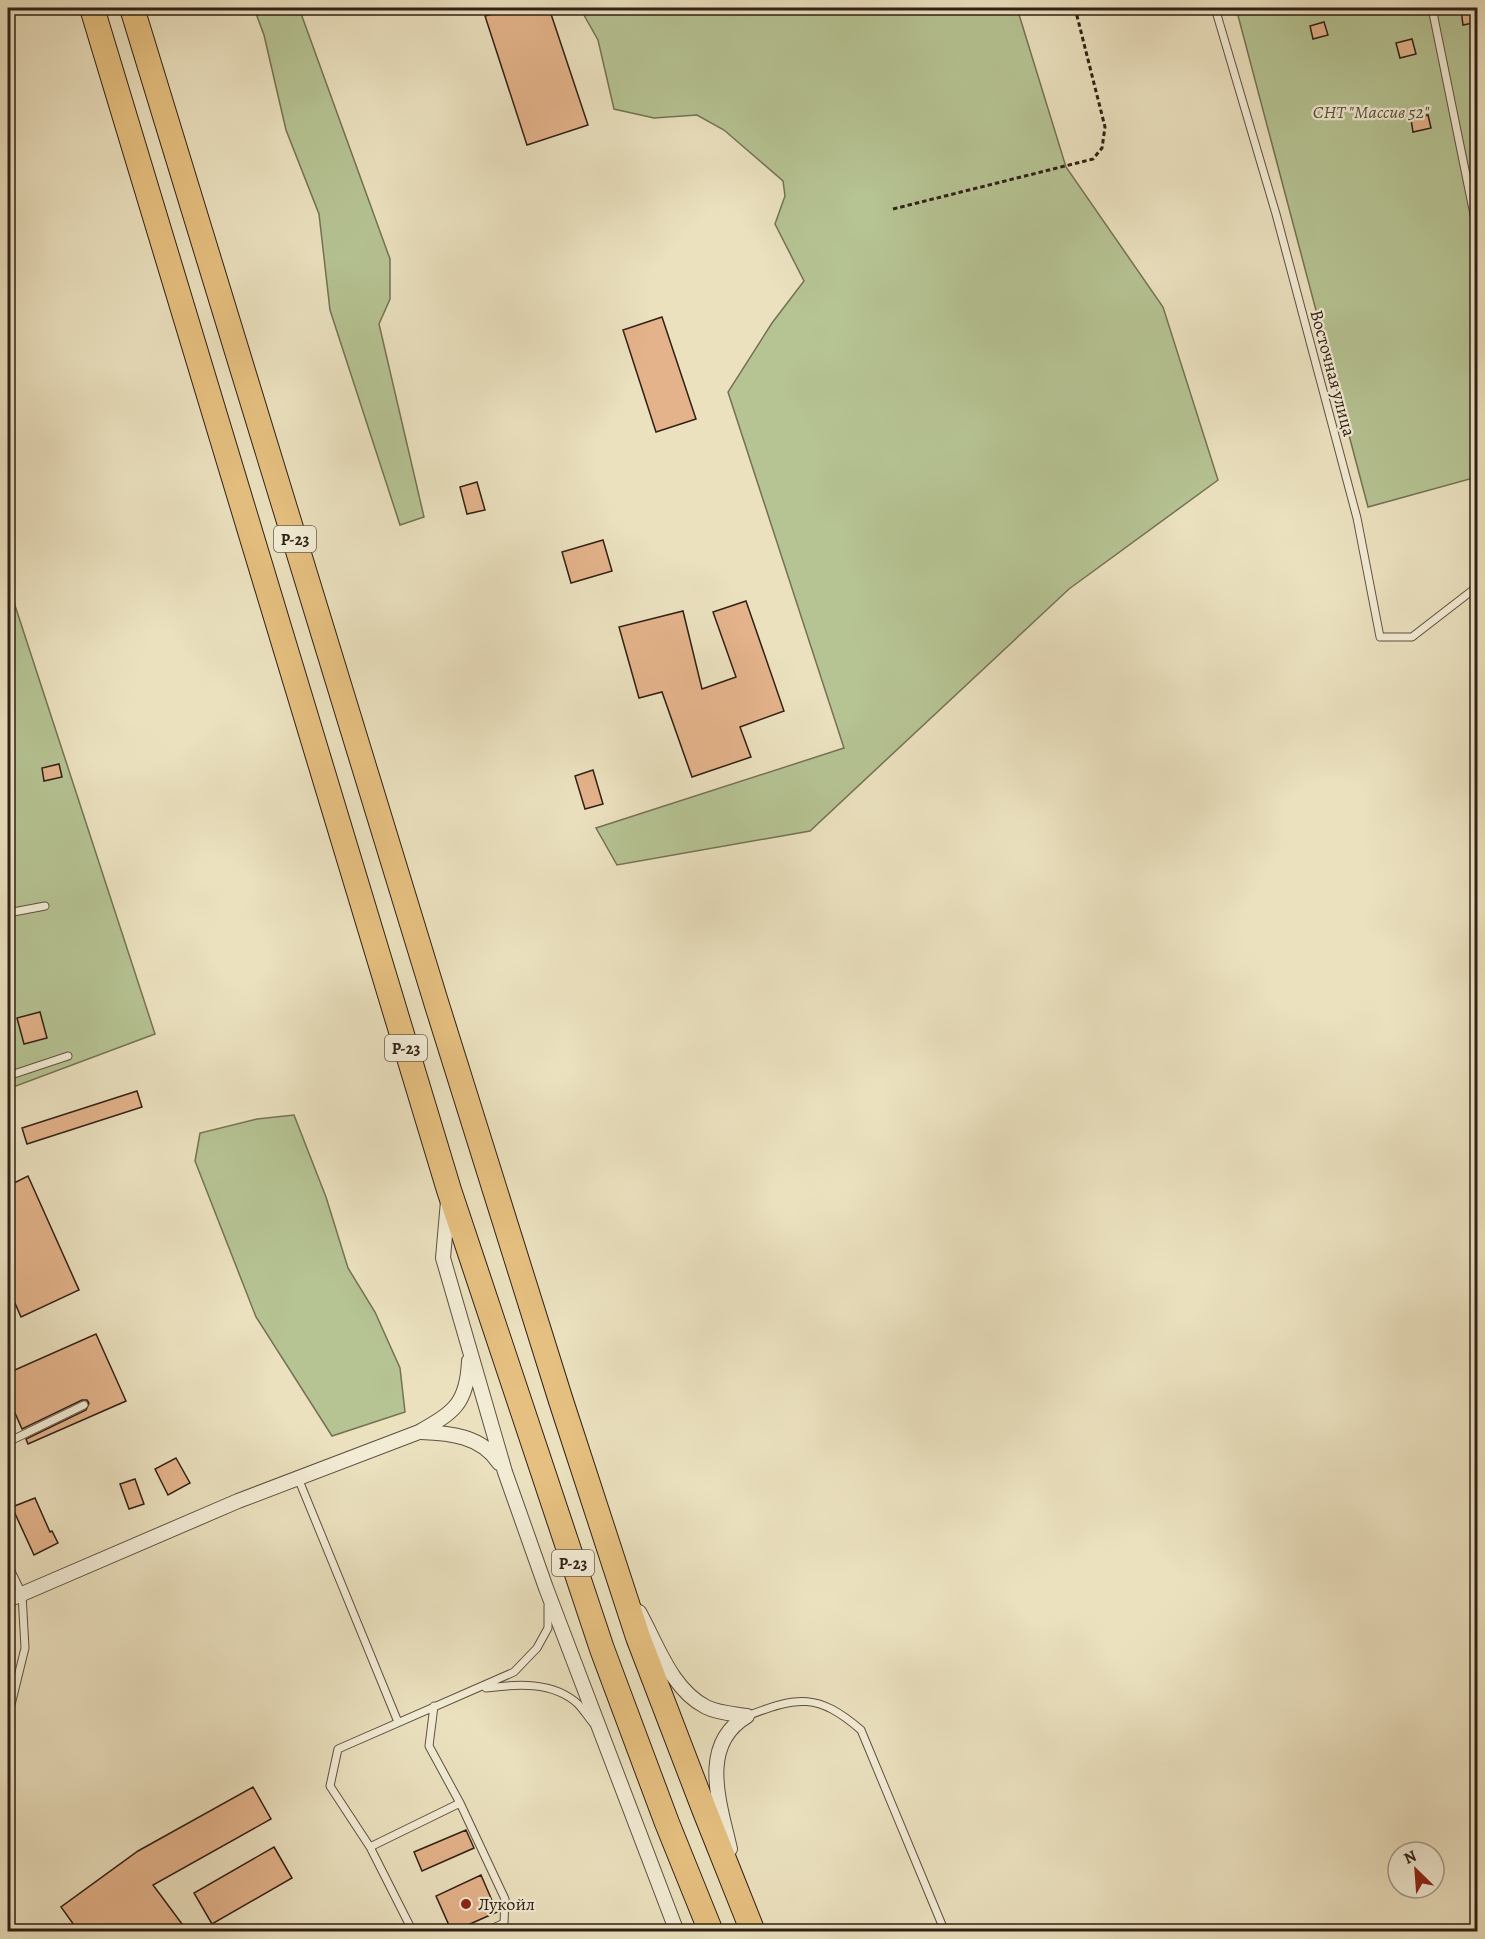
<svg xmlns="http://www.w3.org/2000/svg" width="1485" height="1939" viewBox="0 0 1485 1939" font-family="Alegreya,serif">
	<rect width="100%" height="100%" fill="#ebe1bf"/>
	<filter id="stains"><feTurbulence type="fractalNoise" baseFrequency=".00333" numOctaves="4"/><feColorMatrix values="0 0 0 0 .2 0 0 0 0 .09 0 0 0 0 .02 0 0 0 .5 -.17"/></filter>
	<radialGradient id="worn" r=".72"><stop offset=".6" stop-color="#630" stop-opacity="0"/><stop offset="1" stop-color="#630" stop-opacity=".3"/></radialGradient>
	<path fill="#b6c393" stroke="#747255" stroke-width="1.5" d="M254 8H299L390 259V299L379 324 424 517 400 525 330 310 319 214 286 130 264 35Z
		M580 8H1017L1066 167 1163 307 1218 480 1069 589 810 831 617 865 596 828 844 748 728 392 772 323 804 281 775 224 785 196 783 181 724 130 697 115 654 118 614 109 598 40Z
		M1236 8H1477V477L1368 507Z
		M8 584 155 1034 8 1089Z
		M294 1115 326 1197 348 1268 375 1312 400 1368 405 1412 332 1436 256 1317 195 1161 200 1133 257 1119Z"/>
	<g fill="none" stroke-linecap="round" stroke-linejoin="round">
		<path stroke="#727d7b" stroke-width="5" d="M1105 8 1106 12"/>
	</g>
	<path fill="#e4b38b" stroke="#312017" stroke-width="1.5" d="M513 8H549L588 125 527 145 485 16Z
		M1470 8H1478V22L1463 25 1461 9Z
		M1324 22 1328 35 1313 39 1310 26Z
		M1412 39 1416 54 1400 58 1396 43Z
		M1428 115 1431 128 1413 132 1411 119Z
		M662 317 696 419 656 432 623 330Z
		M477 482 485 510 467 514 460 487Z
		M603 540 612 571 571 583 562 552Z
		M746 601 784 711 740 727 751 757 692 777 662 692 639 698 619 627 683 611 702 689 736 677 713 612Z
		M59 764 62 777 44 781 42 768Z
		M593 770 603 804 585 809 575 776Z
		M40 1012 47 1038 24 1044 17 1018Z
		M137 1091 142 1107 27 1144 22 1128Z
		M28 1176 79 1290 21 1317 8 1287V1186Z
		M96 1334 126 1401 28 1444 26 1439 86 1410 89 1403 87 1400H82L22 1429 8 1397V1373Z
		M176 1458 190 1483 168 1495 155 1469Z
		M135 1479 144 1504 129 1509 120 1484Z
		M35 1498 50 1532 52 1531 58 1543 34 1555 12 1507Z
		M253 1787 271 1819 153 1885 188 1932H79L61 1907 138 1851Z
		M466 1830 474 1848 422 1871 414 1852Z
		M274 1847 292 1878 212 1924 194 1893Z
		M481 1875 497 1912 452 1932 436 1896Z"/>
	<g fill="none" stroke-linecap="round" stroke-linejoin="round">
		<g stroke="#605041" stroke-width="9">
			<path id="lane" d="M1215 8 1276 214 1357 518 1380 637H1412L1478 586
				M1432 8 1478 234
				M8 913 45 906
				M8 1076 68 1056
				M8 1442 84 1405
				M298 1478 398 1722
				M8 1565 22 1594 25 1648 8 1717
				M486 1688C516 1684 553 1681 578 1704 583 1709 588 1717 593 1723
				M434 1706 429 1746 460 1803 505 1899 504 1923 485 1932
				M747 1716C798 1696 818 1693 861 1730L945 1932
				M460 1803 370 1847 330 1786 338 1749 514 1672 537 1648 548 1628V1606
				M370 1847 413 1932"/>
		</g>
		<g stroke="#605041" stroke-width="16">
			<path id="street" d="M448 1201 443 1258 505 1472 546 1588 677 1932
				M421 1432C450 1433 482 1436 499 1463
				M8 1600 238 1501 419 1432C454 1412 467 1404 469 1361
				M639 1612C657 1644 671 1689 706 1707 718 1713 734 1714 747 1716 698 1745 720 1804 730 1849"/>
		</g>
		<g stroke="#312017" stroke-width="26">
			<path id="highway" d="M92 8 449 1190 602 1649 667 1823 711 1932
				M132 8 436 1002 561 1401 638 1637 704 1809 753 1932"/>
		</g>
		<path stroke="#312017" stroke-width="3" stroke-dasharray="4.5 3" stroke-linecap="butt" d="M893 209 1093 159 1102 148 1105 127 1075 8"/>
		<use href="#lane" stroke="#f2ecd5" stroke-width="7"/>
		<use href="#street" stroke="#f2ecd5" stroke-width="14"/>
		<use href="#highway" stroke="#e6c080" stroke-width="24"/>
	</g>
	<circle fill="#8f2418" stroke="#f2ecd5" stroke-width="2" cx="466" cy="1904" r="6"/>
	<g text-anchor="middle" stroke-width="4.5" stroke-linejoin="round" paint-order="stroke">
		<g fill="#f2ecd5" stroke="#6b5d50" stroke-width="1.5">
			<rect x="274" y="526" width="42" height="26" rx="4.5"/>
			<rect x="385" y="1035" width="42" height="26" rx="4.5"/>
			<rect x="552" y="1550" width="42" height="26" rx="4.5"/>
		</g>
		<g font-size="16" font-weight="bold" fill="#312017">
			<text x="295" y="545">Р-23</text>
			<text x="406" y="1054">Р-23</text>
			<text x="573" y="1569">Р-23</text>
		</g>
		<g font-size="18" font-style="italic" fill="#59513c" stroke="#f2ecd5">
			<text x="1371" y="118">СНТ "Массив 52"</text>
		</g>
		<g font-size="18" fill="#312017" stroke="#f2ecd5">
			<text transform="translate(1333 373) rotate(75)" y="6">Восточная улица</text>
		</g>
		<g font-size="18" fill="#312017" stroke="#f2ecd5" text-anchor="start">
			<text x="478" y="1910">Лукойл</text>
		</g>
	</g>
	<rect width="1485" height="1939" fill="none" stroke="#ebe1bf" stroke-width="30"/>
	<rect x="9" y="9" width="1467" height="1921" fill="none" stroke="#312017" stroke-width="3"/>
	<rect x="15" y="15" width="1455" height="1909" fill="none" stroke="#312017" stroke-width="1.5"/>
	<g transform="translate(1416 1870) rotate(335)"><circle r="28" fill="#f2ecd5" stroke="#a59a89" stroke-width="1.5"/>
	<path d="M0-4.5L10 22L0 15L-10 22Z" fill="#8f2418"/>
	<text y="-9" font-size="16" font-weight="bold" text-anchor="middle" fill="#312017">N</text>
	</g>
	<rect width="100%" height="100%" filter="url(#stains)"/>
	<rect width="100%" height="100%" fill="url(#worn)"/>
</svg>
